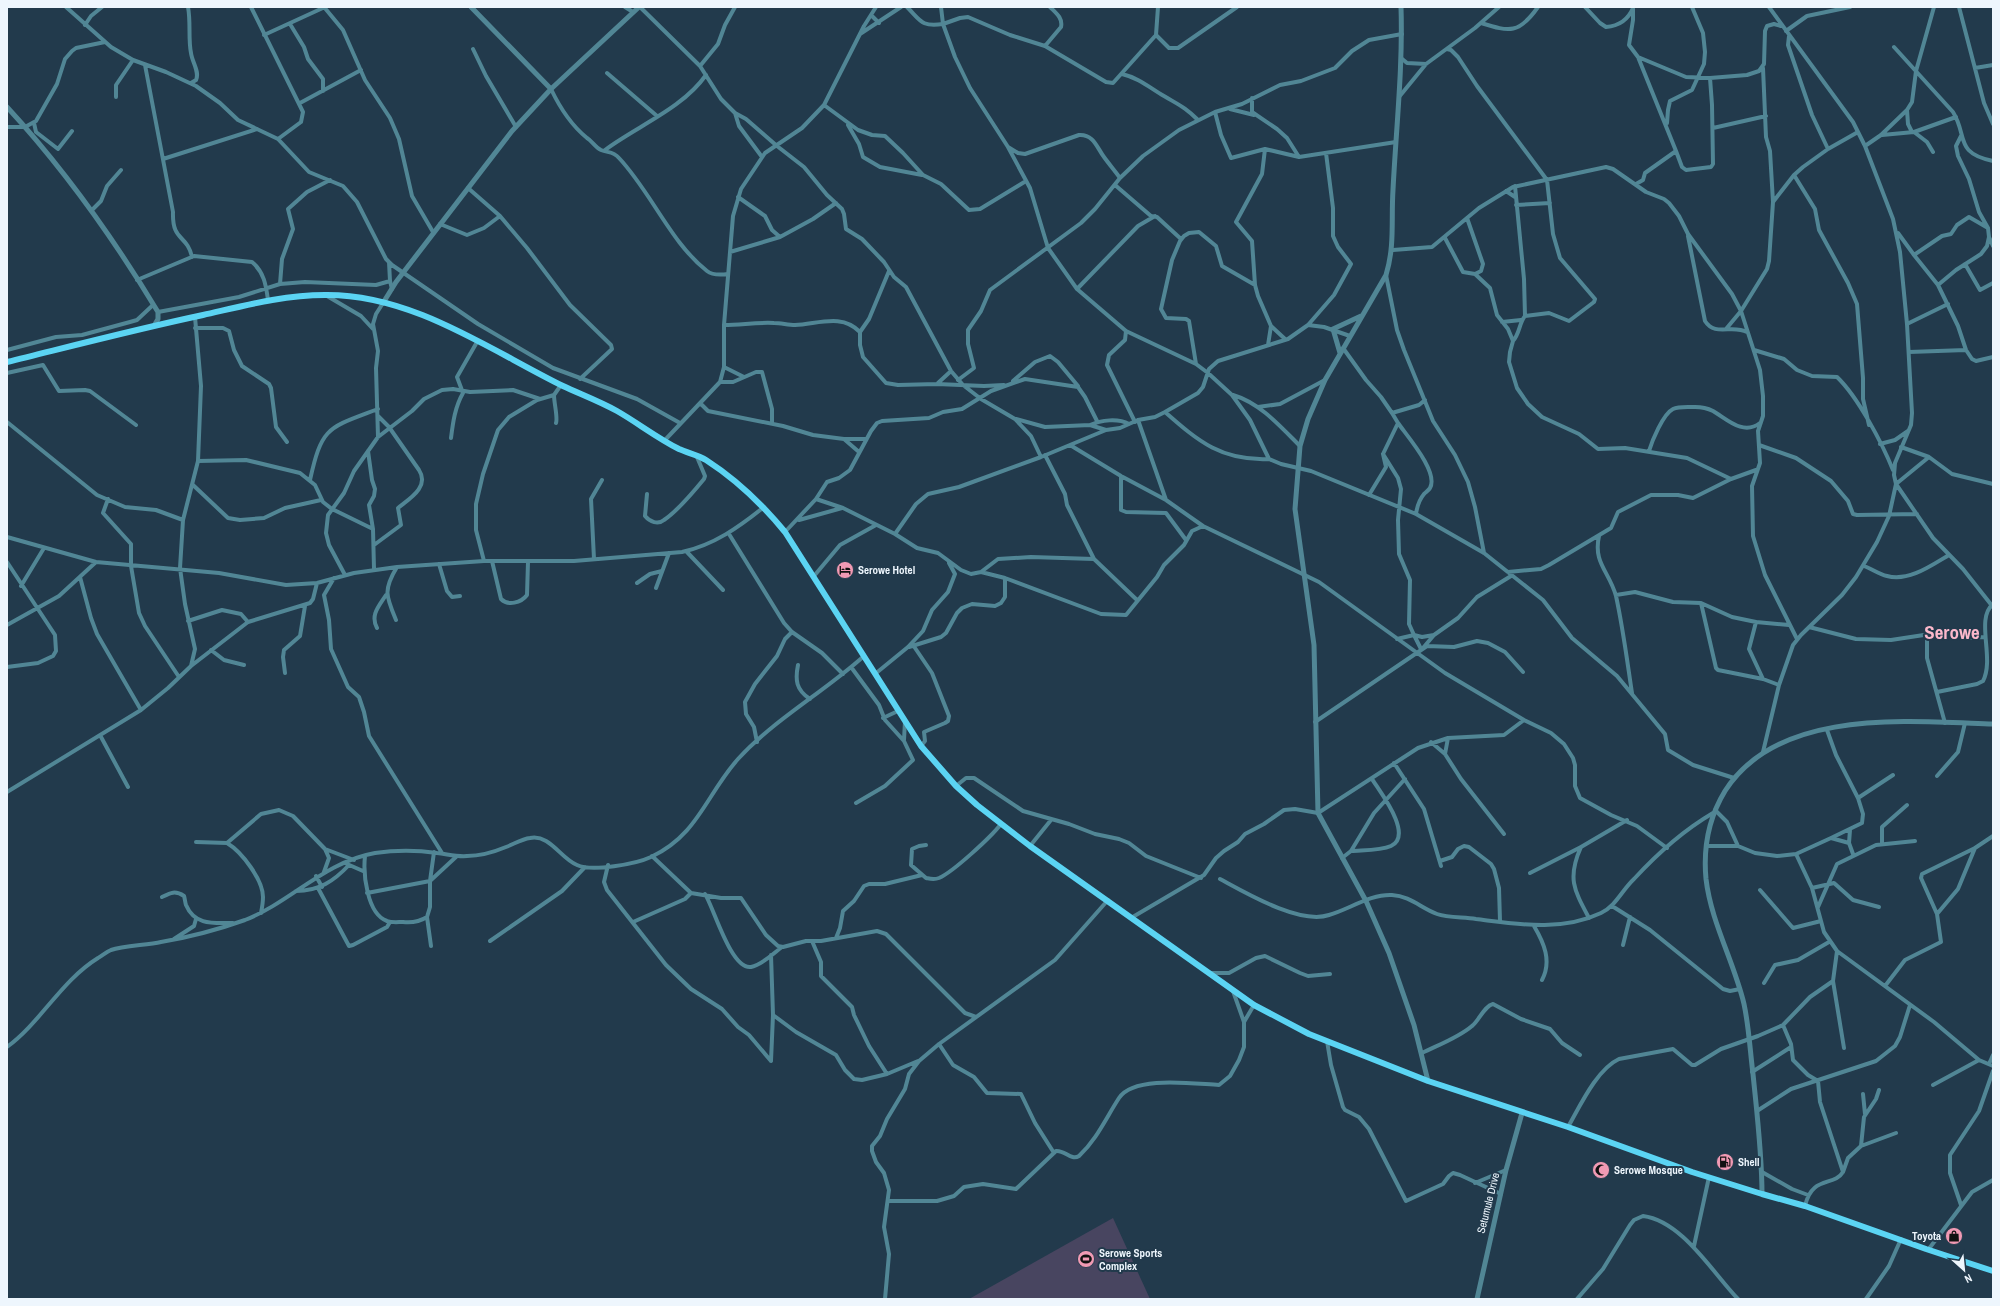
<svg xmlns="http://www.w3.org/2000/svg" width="2000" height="1306" viewBox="0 0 2000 1306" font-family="'Archivo Narrow',sans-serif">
	<rect width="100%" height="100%" fill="#223a4c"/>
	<path fill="#484560" d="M1113 1218 1150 1299H969Z"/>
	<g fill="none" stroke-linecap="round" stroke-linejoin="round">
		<path stroke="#518695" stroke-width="4" d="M66 7 111 47 133 60 166 72 196 86 220 103 238 120 278 139 309 172 343 186 357 202 386 259 392 265 478 324 553 368 637 399 680 423
			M188 7C191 23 188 38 191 53 192 62 200 72 196 80L191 83
			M251 7 303 112 301 122 278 139
			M324 7 343 30 365 80 390 118 399 139 412 196 433 232
			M625 7 633 12
			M640 7 700 66 721 99 735 113 739 126 762 157
			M907 7C921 21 921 27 943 24L941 7
			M1585 7 1600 23 1606 27C1619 26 1628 20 1633 8
			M1633 7V20L1629 45 1638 57 1676 151 1645 173 1643 180 1636 184
			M1769 7 1853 122 1865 146 1893 219 1900 252 1907 324 1912 413 1911 425 1895 463 1894 475 1896 484 1933 538 1963 569 1993 607
			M1959 7 1984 103 1993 124
			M871 15 879 23
			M1481 23C1510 32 1519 34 1538 7
			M290 24 304 47 308 59 323 79V91
			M85 25 91 16 102 7
			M1786 31 1807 16 1850 7
			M860 34 901 7
			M264 35 325 7
			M1156 35 1169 48H1178L1237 7
			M1789 36 1788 45 1812 115 1828 149
			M1045 46 1061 27C1063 18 1056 13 1050 7
			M1894 47 1953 112C1968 136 1954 153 1993 161
			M473 49 486 76 516 127
			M1447 49 1451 50 1458 57 1477 86 1547 180 1553 234 1560 258 1595 299 1594 302 1569 321 1549 313 1525 316
			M1638 57 1686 77 1710 78 1747 75 1759 71 1764 64 1765 31 1767 26 1774 24 1781 26
			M1401 58 1407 63 1426 64
			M145 65 173 212C172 242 187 234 192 257
			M700 66 718 44 725 25 735 7
			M1763 68 1766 137 1770 151 1773 202
			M1975 68 1993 65
			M607 73 657 116
			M1122 74C1139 78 1150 88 1164 96 1179 105 1185 107 1198 120
			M551 89C560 108 571 125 587 138 592 141 595 147 601 150 608 153 613 151 619 158 651 192 671 243 707 271 712 275 721 275 728 274
			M116 97V85L133 60
			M1399 97 1426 64 1475 28 1499 7
			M1252 98V112L1277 129 1287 138 1299 157
			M300 103 361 70
			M824 105 858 130 872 135 885 136 903 153 923 175 941 184 969 210 980 209 1026 181
			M1230 109 1254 115
			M1907 110 1908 124 1912 132
			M1215 112 1221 135 1231 158 1265 149
			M735 113 746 119 777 146 804 167 827 195 842 209 844 214 846 229 862 239 884 262 894 277 906 287 951 371 963 385 981 399 1015 419 1031 436 1041 457
			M34 123 36 132 58 149 72 131
			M1667 123 1668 110 1670 101 1692 90 1704 64 1705 52 1703 33 1692 7
			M848 125 859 144 863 157 880 167 922 175
			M7 127H25L36 121 57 84 65 59 72 51 76 48 105 42
			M1713 128 1766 116
			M1914 132 1927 142 1933 152
			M1882 135 1914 132 1956 117
			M1865 146 1881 135 1907 110 1912 102 1916 71 1934 7
			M1008 147 970 88 955 57 943 24 960 18 968 17 1010 35 1045 46 1106 82 1113 83 1156 35 1158 7
			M605 150C637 126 682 109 706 75
			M1676 151 1682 167 1686 170 1711 167 1713 164 1712 105 1710 78
			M163 159 257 129
			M1794 175 1815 209 1819 230 1848 283 1857 304 1863 378V399L1869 425
			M1120 178C1115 171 1109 164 1104 157 1097 148 1094 134 1079 135L1025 154 1018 153 1008 147 1030 188 1048 248 1077 289 1126 331 1196 364 1208 373 1232 395 1250 420 1269 459 1281 464 1311 471 1416 514 1484 553 1543 600 1572 638 1617 676 1665 734 1668 750 1693 765 1734 778
			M1115 185 1151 216 1157 217 1181 239
			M468 188 500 216 527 248 570 305 611 345 612 349 580 379
			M1506 191 1515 197
			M738 197 765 216 772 230 780 237
			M1516 205 1550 203
			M92 210 101 201 107 186 121 170
			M1467 218 1483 264 1481 271 1475 274
			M440 224 467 235 484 228 500 216
			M1988 228 1969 217 1957 225 1951 234 1942 236 1914 255 1938 285 1958 326 1966 350 1972 359 1976 361 1993 357
			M1898 233 1914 255
			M1688 236 1705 321C1715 337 1732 324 1747 332
			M1989 237 1993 246
			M1445 238 1463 272 1475 274 1490 288 1497 315 1508 329 1513 341 1510 352 1509 362 1517 388 1528 404 1542 417 1579 434 1598 449 1625 448 1687 458 1731 479
			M1393 250 1432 247 1479 208 1513 187 1606 167 1613 169 1646 192 1664 199 1669 203 1679 216 1688 234 1732 294 1741 311 1760 370 1763 396V416L1758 431 1760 463 1752 486 1753 536 1765 575 1797 639
			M730 252 780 237 813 219 836 203
			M389 262 390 281 392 289
			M1965 264 1980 290 1993 283
			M1386 275 1397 330 1404 350 1433 421 1455 455 1468 482 1475 507 1484 553
			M137 280 194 256 252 262C264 272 266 285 268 300
			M280 284 282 259 293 229 288 209 307 192 330 180
			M1938 285 1956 270 1981 254 1987 246 1989 237 1988 228 1979 212 1969 179 1958 156 1956 146 1961 136
			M1077 289 1138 226 1155 216
			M327 296 361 316 373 329
			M158 312 239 297 280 284 305 282 376 285 390 281
			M1502 322 1521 320
			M1907 324 1948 304
			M724 325C741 325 757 322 774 323 781 323 788 325 795 325 818 324 842 313 860 332V345L863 357 886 383 898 385 937 384 984 386 1004 385
			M1308 325 1334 295 1351 264 1338 247 1333 236V208L1326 153
			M195 328H223L229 331 234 350 242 366 269 384 271 388 276 427 287 442
			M1726 329 1741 311 1767 269 1769 261 1773 202 1794 175 1803 167 1828 149 1858 132
			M1126 331 1125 340 1109 355 1107 365 1135 422
			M860 332 869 319 889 271
			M1285 339 1271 326 1258 296 1255 285 1252 241 1236 222 1262 174 1265 149 1299 157 1396 142
			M1513 341C1520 333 1519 323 1525 316L1524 279 1515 186
			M1268 345 1271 326
			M1343 348 1366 380 1381 397 1392 413
			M7 350 56 337 82 335 130 322 137 320 153 305
			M1754 350 1784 359 1797 370 1812 376 1837 377C1858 397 1882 443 1893 470
			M1909 352 1966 350
			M1196 364 1189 321 1186 319 1166 318 1161 309 1172 260 1180 241 1184 236 1189 233 1199 232 1216 246 1222 266 1255 285
			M724 367 744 377
			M7 373 43 365 59 391 85 390 90 391 136 425
			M958 380 974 368 968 344V330L981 311 990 290 1081 223 1095 209 1120 178 1143 156 1179 130 1215 112 1242 104 1280 85 1301 81 1335 68 1352 51 1369 40 1402 34
			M1013 381 1035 362 1050 356 1058 362 1078 386
			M720 382H733L756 372H762L772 409V424
			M938 383 951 371
			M554 395C554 403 558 418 556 423
			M1233 395C1260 403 1280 426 1300 446
			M700 403 708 411 783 426 813 435 844 439 859 452
			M1258 407 1280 404 1325 380
			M1165 412C1199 442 1222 461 1269 459
			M1016 419 1045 427 1090 425 1106 430
			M1138 420 1166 500
			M7 422 97 495 125 507 156 510 183 520
			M1398 423C1407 436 1439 472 1430 488 1429 490 1426 492 1424 494 1419 500 1417 507 1416 514
			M1090 425C1101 420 1118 418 1129 424
			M378 437 376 368 378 351 373 324 376 314 383 303
			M451 438C453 422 455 407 463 393L457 377 477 342
			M844 439H866
			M665 440 720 382 724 367V325L733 216 741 189 765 153 802 128 824 105 864 26 876 7
			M1880 444 1895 440 1908 431
			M1070 445 1121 476 1166 500 1203 526 1319 582 1445 673 1524 720 1551 733 1564 744 1573 758 1575 765V786L1580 798 1611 815 1637 826 1667 848
			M1759 445 1796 458 1831 481 1848 501 1853 514 1857 515 1917 514
			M1901 447 1929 457 1952 474 1993 484
			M368 451 372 480 375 489 374 496 369 505 373 529
			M1649 451C1652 441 1663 414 1673 409 1679 406 1688 407 1695 407 1701 407 1707 408 1713 411 1727 419 1743 436 1760 423
			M1383 454 1398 478 1401 489 1398 520 1399 554 1410 580 1409 624 1414 635 1397 639
			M1045 455 1065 494 1067 505 1094 559 1137 600
			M198 461 246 460 300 473 315 485 323 502 332 509 373 529 374 569
			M1121 476V510L1126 512 1166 513 1186 540
			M310 480C322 426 328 428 378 409
			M193 485 228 518 240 520 264 518 285 508 321 500
			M647 494 645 516C650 522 658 525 664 520 676 512 695 490 704 479L705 476 697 457
			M1369 495 1386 467 1383 454 1398 423 1392 413 1419 405 1425 400
			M108 499 103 513 131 544V566L139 613 145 626 179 677
			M816 499 827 482 839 478 850 470 871 431 877 423 882 421 929 418 943 412 962 409 991 391 1025 379 1078 387 1085 397 1097 421
			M799 520 842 508
			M785 532 816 499 843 508 895 534 917 548 938 553 961 570 971 574 981 572 1005 578 1101 614 1126 615 1157 577 1164 565 1184 545 1192 531 1203 526
			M729 534 784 623 792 632 822 653 843 674
			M895 534 916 504 928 494 959 487 1041 457 1106 430 1120 428 1138 420 1155 417 1165 412 1198 393 1203 387 1209 369 1218 361 1288 339 1308 325 1324 327 1350 336
			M1599 536C1593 563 1609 571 1616 596 1623 628 1627 660 1632 693
			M7 537 96 562 219 573 286 585 317 583 354 573 397 567 484 561H574L682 552C714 545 739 527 764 507
			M374 545 401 525 398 508C409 499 430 487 419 470L389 427 378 416
			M686 551 723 590
			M594 559 591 499 602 480
			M484 561 476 530V504L483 474 498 430 509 417 537 400 554 395 561 385
			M492 561 501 599C508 606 521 603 527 595L528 562
			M7 562 55 635 56 651 53 656 38 663 7 667
			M439 564 447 591 452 597 460 596
			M1864 566C1872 569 1879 574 1887 576 1909 582 1932 565 1949 555
			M981 572 998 559 1031 557 1094 559
			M1508 572 1541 569 1549 565 1611 528 1618 512 1651 495H1678L1693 498 1731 479 1756 470
			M345 575 329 545 326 533 328 515 344 493 354 471 378 437 412 411 424 399 442 390 453 389 470 392 513 390 540 399
			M814 576 840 545 876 525
			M80 577 91 618 97 634 141 710
			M334 578 324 595 329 620 331 649 348 687 359 697 364 712 369 736 442 853
			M637 583 650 574 662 571
			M21 586 44 548
			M656 588 669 553
			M1616 595 1635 592 1673 602 1701 603 1732 617 1756 622 1789 625
			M1701 603 1716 668 1718 670 1763 679 1779 685
			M396 620C386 596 383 590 397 567
			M188 621 222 610 241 614 248 622
			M1756 622 1749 649 1763 679
			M7 625 59 596 96 562
			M1809 627 1856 639 1891 640 1950 631 1967 638 1985 637
			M377 628C370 615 379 606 386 595
			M1414 635 1422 637 1434 635
			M1414 635 1421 649
			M1927 635V658L1945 723
			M913 645 932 673 949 716 948 721 945 723 924 732 925 741 921 746
			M909 647 941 637 946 633 957 613 962 608 972 604 995 606 1001 603 1005 597V578
			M1423 648 1434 635 1458 618 1477 597 1511 576
			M211 650 224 660 244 665
			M798 665C795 680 796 690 810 699
			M191 666 248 622 310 603 313 599 317 583
			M851 667 879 705 885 720 904 741 913 760 885 786 856 803
			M285 673 283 657 284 650 300 636 305 606
			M875 674 908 647 923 631 932 610 948 592 955 574 949 563
			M1937 692 1977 684 1983 681C1995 658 1975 619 1993 604
			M883 718 898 711
			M1315 722 1427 646 1454 647 1477 641 1488 643 1505 652 1523 672
			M1827 730 1836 755 1858 798
			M100 735 128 787
			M904 740 905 721
			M757 742 754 727 746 714 745 702 755 684 777 656 785 639 792 632
			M1431 742 1445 754 1461 779 1504 834
			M1763 752 1779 685 1793 645 1801 635 1842 595 1856 577 1877 542 1889 516 1896 484 1929 457
			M1445 754 1448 738
			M1394 763 1424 809 1441 866
			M1937 776 1958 752 1965 723
			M956 786 966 778H974L1023 811 1069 824 1095 834 1119 839 1129 843 1146 856 1201 878
			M7 792 141 710 168 688 191 666 195 649 185 604 180 568 183 520 198 461 201 386 195 317
			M1715 810 1727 822 1738 846
			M1850 830 1849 843 1853 854
			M1831 838 1862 823 1863 814 1858 798 1893 775
			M196 842 227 843 261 814 279 810 293 816 325 849 354 860
			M227 843C242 852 263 880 263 897 263 902 262 908 261 913
			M1882 843V827L1907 805
			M926 845 919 846 912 849 911 865 926 878C931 879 934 880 939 878 953 872 991 837 1001 824
			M1030 846 1051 820
			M1706 846H1738L1755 853 1777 856 1796 854 1831 838 1849 843
			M1581 847C1567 878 1574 890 1589 918
			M1351 851C1363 850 1380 851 1391 846 1414 835 1380 792 1372 779
			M1796 854 1812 888 1824 932 1837 951 1934 1022 1979 1060 1993 1066
			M365 856C363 874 367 914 387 921 392 923 398 922 403 922 412 923 419 922 427 917
			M652 856 691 893 721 898H741L766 935 778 946 783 947 806 941H821L877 931 886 934 965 1013 976 1017
			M1342 858 1351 851 1374 813 1405 779
			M1440 861 1452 857 1458 849 1464 846 1469 847 1491 864 1494 869 1499 888 1500 921
			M347 864 363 871
			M608 865 604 882 607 890 666 965 691 989 722 1009 738 1027 749 1035 771 1061
			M324 872 329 858 325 849
			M1530 873 1581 847 1627 820
			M316 876 322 887
			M1220 879C1246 893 1300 925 1329 915 1350 909 1370 894 1392 895 1410 896 1421 908 1437 914 1448 918 1463 917 1476 919 1517 924 1561 932 1601 913 1616 906 1622 890 1634 879 1657 854 1684 830 1713 813
			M318 888 349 946 353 945 387 927 390 922
			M1812 888 1834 883 1853 900 1879 907
			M1760 890 1793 928 1821 921
			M296 891C319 891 334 881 349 865
			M367 893 430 881 457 856
			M705 894C714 908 731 970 751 967 762 965 774 953 782 947
			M162 897C170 893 175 890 184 896 185 899 185 902 186 905 195 926 214 923 233 923
			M1612 906 1650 930 1723 989 1730 991 1740 989
			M1818 907 1837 864 1876 845 1915 841
			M1937 914 1958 889 1975 848
			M1131 918 1204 875 1216 858 1224 851 1238 842 1245 834 1264 824 1284 810 1295 809 1318 813 1418 748 1448 738 1504 735 1524 720
			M633 922 685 899 691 893
			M1534 926C1544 943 1552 961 1542 980
			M836 938 840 928 843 911 854 901 864 886 869 884H885L922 875
			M174 939 194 926 196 919
			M490 941 562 891 585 867
			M812 941 821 962V976L852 1007 854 1015 869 1046 887 1074
			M1623 945 1630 917
			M431 946 427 917 430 907V881L434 852
			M771 955 773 1015 771 1061
			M1211 973H1229L1256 958 1265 956 1300 973 1308 976 1330 974
			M1833 981 1844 1048
			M1764 983 1775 965 1798 960 1829 942
			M1885 986 1905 960 1941 942 1937 914 1921 878 1922 874 1975 848 1993 836
			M1233 991 1244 1022
			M773 1015 796 1032 836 1055 845 1070 854 1079 862 1080 887 1074 918 1061
			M1783 1025 1791 1044 1793 1060 1808 1075 1818 1081
			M1327 1041 1331 1065 1343 1107 1345 1110 1359 1117 1369 1129 1406 1201 1443 1184 1449 1176 1453 1173 1460 1175 1501 1194
			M939 1044 953 1065 974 1077 987 1093 1021 1094 1035 1123 1054 1153
			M7 1047C41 1022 61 981 98 958 102 956 106 952 111 950 123 946 147 945 161 942 190 937 217 930 245 920 291 902 324 862 375 853 395 850 417 850 437 853 447 854 457 857 467 856 481 856 494 852 506 847 514 844 522 839 530 838 550 834 560 858 577 865 592 872 636 864 651 857 698 835 706 795 738 759 775 719 824 692 864 656
			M1422 1053C1438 1045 1458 1038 1472 1026 1479 1021 1484 1006 1493 1004L1521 1019 1550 1029 1562 1043 1580 1055
			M1989 1064 1993 1055
			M1752 1072 1791 1047
			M1933 1085 1979 1060
			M1863 1094 1865 1114
			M1757 1111 1791 1089 1876 1061 1895 1046 1900 1037 1910 1005
			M1568 1127C1580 1106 1597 1069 1619 1059L1673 1049 1692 1065H1695L1721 1049 1758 1036 1783 1025 1810 997 1833 981 1837 951
			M1861 1146 1896 1133
			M1762 1172 1792 1189 1808 1195
			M1843 1172 1848 1158 1861 1146 1864 1117 1876 1099 1879 1090
			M1475 1183 1506 1170
			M889 1201H937L954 1196 964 1187 983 1184 1016 1189 1056 1151C1065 1150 1071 1161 1079 1156 1097 1139 1106 1118 1119 1098 1134 1075 1195 1084 1219 1085L1230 1076 1239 1060 1244 1047V1022L1254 1005
			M1961 1205 1950 1173V1155L1979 1111 1993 1071
			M1805 1206C1812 1175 1834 1187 1843 1172L1820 1102 1818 1081
			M1694 1246 1709 1177
			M1928 1250 1972 1192 1993 1180
			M885 1299 889 1254 884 1227 889 1190 884 1173 876 1162 872 1151V1146L880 1136 887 1119 905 1089 909 1074 919 1061 939 1044 1055 960 1108 900
			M1577 1299 1603 1269 1630 1225 1634 1220 1643 1216C1682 1221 1712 1272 1738 1299
			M1866 1299 1889 1266 1901 1239"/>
		<path stroke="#518695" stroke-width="5" d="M471 7 551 89
			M1401 7C1403 68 1396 129 1393 190 1391 219 1395 246 1386 275L1325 380 1308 419 1300 446 1295 509 1314 645 1318 813 1366 901 1389 953 1414 1025 1428 1081
			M7 107C65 170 114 239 158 312V319L154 326
			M383 303 396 282 512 131 551 89 639 7
			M1340 353 1333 329 1361 316
			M1762 1194C1762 1154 1757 1114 1753 1074 1750 1051 1749 1027 1744 1004 1734 962 1711 922 1706 879 1703 847 1708 819 1725 791 1778 708 1907 721 1993 724
			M1477 1299 1506 1170 1522 1113"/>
		<path stroke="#5bd4f3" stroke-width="6" d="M7 362C72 346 137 329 203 315 243 306 283 295 325 295 412 294 488 349 563 386 580 394 599 401 617 411 638 423 657 438 679 449 688 453 698 455 706 460 737 480 762 504 785 532L921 746 956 786 977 805 1030 846 1254 1005 1309 1034 1428 1081 1568 1127 1692 1172 1762 1194 1805 1206 1926 1249 1993 1271"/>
	</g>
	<defs>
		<g id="hotel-disc" transform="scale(0.9)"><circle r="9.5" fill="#f19ab4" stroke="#223a4c"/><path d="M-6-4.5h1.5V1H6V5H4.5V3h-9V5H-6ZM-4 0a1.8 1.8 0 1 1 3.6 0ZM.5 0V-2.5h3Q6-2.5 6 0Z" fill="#111"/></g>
		<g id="fuel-disc" transform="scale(0.9)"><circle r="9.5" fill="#f19ab4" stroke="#223a4c"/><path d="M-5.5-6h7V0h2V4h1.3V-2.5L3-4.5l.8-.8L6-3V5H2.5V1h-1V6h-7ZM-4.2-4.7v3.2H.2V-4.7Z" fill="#111"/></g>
		<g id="mosque-disc" transform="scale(0.9)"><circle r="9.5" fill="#f19ab4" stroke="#223a4c"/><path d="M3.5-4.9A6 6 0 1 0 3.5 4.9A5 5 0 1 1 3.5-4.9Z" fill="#111"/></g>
		<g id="shop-disc" transform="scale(0.9)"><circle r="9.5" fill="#f19ab4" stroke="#223a4c"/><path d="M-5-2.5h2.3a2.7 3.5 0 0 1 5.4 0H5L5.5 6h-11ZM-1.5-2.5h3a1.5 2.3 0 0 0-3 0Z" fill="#111"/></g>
		<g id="stadium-disc" transform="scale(0.9)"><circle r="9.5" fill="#f19ab4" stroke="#223a4c"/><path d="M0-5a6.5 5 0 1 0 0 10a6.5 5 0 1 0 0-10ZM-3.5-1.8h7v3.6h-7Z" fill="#111"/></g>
	</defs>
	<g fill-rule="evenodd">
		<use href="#hotel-disc" x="845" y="570"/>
		<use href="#fuel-disc" x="1725" y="1162"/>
		<use href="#mosque-disc" x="1601" y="1170"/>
		<use href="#shop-disc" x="1954" y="1236"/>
		<use href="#stadium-disc" x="1086" y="1259"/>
	</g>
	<g text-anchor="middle" stroke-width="4" stroke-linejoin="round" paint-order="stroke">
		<g font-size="11" font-weight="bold" fill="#eef6fd" stroke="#223a4c" text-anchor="start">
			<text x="858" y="574">Serowe Hotel</text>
			<text x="1738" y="1166">Shell</text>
			<text x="1614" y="1174">Serowe Mosque</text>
			<text x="1941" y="1240" text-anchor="end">Toyota</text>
			<text x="1099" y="1257">Serowe Sports<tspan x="1099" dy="13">Complex</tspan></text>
		</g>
		<g font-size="11" fill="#eef6fd" stroke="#223a4c">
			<text transform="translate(1488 1203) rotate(-76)" y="4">Setumule Drive</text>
		</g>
		<g font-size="19" font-weight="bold" fill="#fbb8cb" stroke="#223a4c">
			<text x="1952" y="639">Serowe</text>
		</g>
	</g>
	<rect width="2000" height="1306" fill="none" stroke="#eef6fd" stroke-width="16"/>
	<g transform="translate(1964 1270) rotate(153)" stroke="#223a4c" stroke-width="3" paint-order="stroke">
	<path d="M0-3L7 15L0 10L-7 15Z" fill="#eef6fd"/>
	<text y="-6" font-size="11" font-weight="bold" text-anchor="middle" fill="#eef6fd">N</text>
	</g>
</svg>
